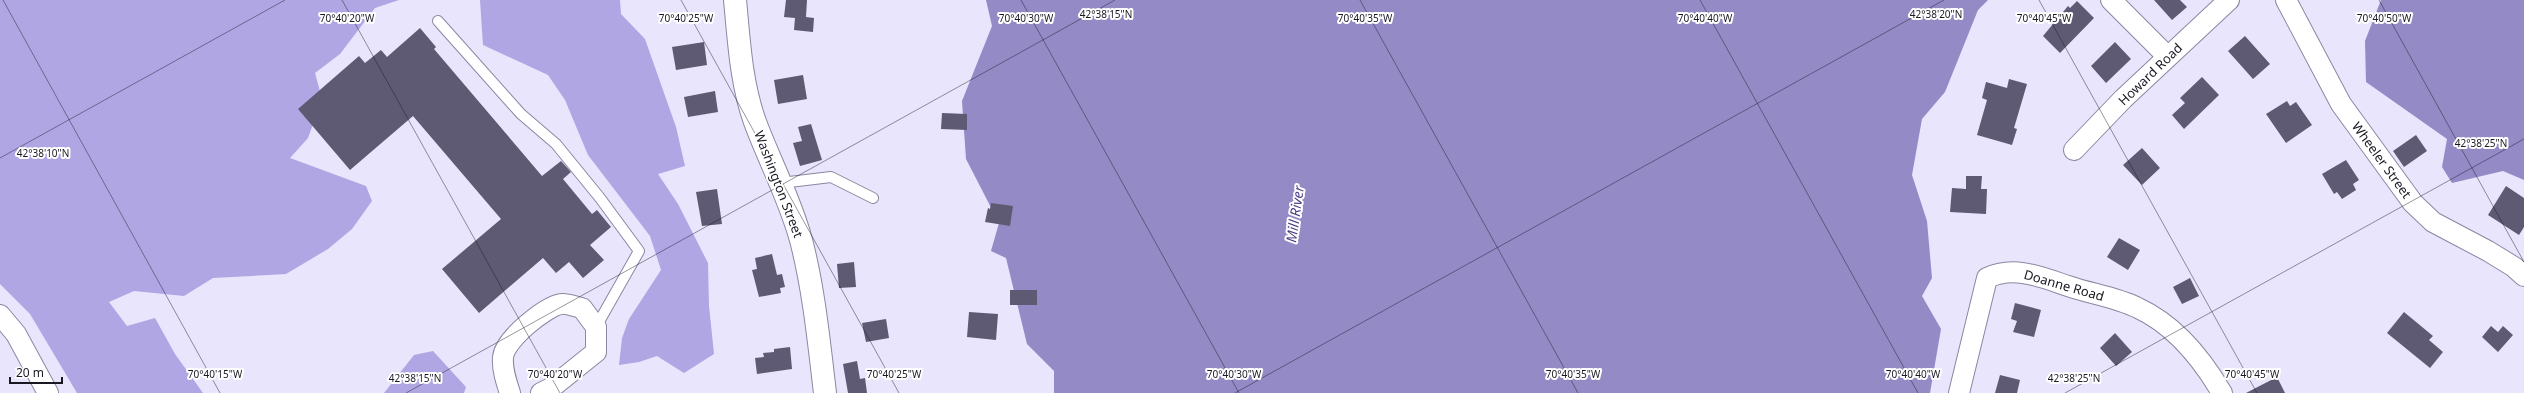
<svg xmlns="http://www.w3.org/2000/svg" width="2524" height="393" viewBox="0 0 2524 393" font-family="'Noto Sans',sans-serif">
	<rect width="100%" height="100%" fill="#e8e5fd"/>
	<path fill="#b0a6e4" d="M0 0H399L375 8 340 54 315 73 322 99 308 138 290 158 366 186 372 201 352 229 328 249 286 274 213 278 184 296 134 291 109 302 127 326 155 318 175 354 203 393H77L30 314 0 284Z
		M480 0H620L621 14 645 39 676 127 685 166 658 174 678 204 708 263 709 306 714 354 684 373 657 356 639 362 619 365 622 338 629 319 661 270 650 236 588 155 565 100 548 75 483 45Z
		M433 351 466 387 464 393H384L414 355Z"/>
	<path fill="#948ac6" d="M986 0H1988L1978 10 1945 92 1922 119 1912 175 1927 221 1932 278 1922 296 1941 329 1930 393H1054V371L1027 344 1006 258 991 251 999 223 966 159 962 101 992 26Z
		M2381 0H2524V180L2503 171 2452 183 2442 167 2447 139 2366 82 2365 41Z"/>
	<path fill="#5e5a73" d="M786 0H807L806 17 814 18 813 32 794 30 795 18 784 17Z
		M2154 0H2180L2187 7 2172 20Z
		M2077 1 2094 18 2060 53 2043 36 2068 6 2070 8Z
		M420 28 436 47 434 49 542 176 561 161 571 172 563 179 592 214 597 210 611 227 590 245 604 260 583 278 569 262 556 273 543 258 479 313 442 269 501 219 413 116 350 170 298 109 359 56 365 63 381 50 387 57Z
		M2245 36 2270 64 2253 79 2228 51Z
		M704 42 707 65 676 70 672 47Z
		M2115 42 2131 59 2106 83 2091 66Z
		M803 75 807 99 778 104 774 80Z
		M2202 77 2219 95 2184 129 2172 115 2185 103 2180 98Z
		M2009 79 2027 84 2014 128 2017 129 2012 145 1977 135 1987 100 1982 98 1986 82 2007 88Z
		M715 91 718 112 688 117 684 97Z
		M2287 101 2290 106 2296 102 2312 125 2286 143 2266 114Z
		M942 113 967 114V130L941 129Z
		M811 124 822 160 800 166 793 143 802 141 798 127Z
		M2416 135 2427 151 2404 167 2393 151Z
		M2142 148 2160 168 2142 185 2123 165Z
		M2346 160 2359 180 2353 184 2356 190 2342 199 2337 192 2334 194 2322 174Z
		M1966 176H1982L1981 189H1987L1986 214 1950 212 1952 188 1966 189Z
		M2506 186 2524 198V227L2519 235 2488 215Z
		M717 189 722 224 702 226 696 192Z
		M991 203 1013 206 1010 226 985 222 988 208 990 209Z
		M2119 238 2140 250 2128 270 2107 257Z
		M772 254 777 275 782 274 785 287 780 288 781 293 759 297 752 270 757 269 755 258Z
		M854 262 856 287 839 288 837 264Z
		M2190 278 2199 296 2182 304 2173 287Z
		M1010 290H1037V305H1010Z
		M2015 303 2041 310 2034 337 2013 332 2017 321 2011 319Z
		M969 312 998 314 996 340 967 337Z
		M2404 312 2433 336 2429 340 2443 352 2430 368 2387 333Z
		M886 319 889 338 866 342 862 323Z
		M2491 326 2498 332 2503 326 2513 335 2498 352 2482 337Z
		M2115 333 2132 352 2116 366 2100 348Z
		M790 347 792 369 757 374 755 358 764 357 763 353 774 352V349Z
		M857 361 860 379 865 378 867 393H848L843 364Z
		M2000 375 2020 380 2017 393H1995Z
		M2277 377 2285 393H2246Z"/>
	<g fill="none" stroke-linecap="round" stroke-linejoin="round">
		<g stroke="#8a87a1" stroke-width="12">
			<path id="lane" d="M438 21 521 114 556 144 600 198 639 251 596 327
				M781 183 831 177 873 198"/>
		</g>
		<g stroke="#8a87a1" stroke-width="22">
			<path id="street" d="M2111 0 2168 57
				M2286 0 2341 104 2413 203 2433 222 2488 251 2514 267 2524 276
				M2074 150 2123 99 2229 0
				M0 315 16 334 48 393
				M510 393C506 381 502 369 503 357 505 339 545 307 561 304 567 303 576 307 582 308L596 327V352L551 388 541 393
				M1959 393 1987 278C2014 265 2041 277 2068 286 2091 294 2116 297 2138 308 2175 325 2202 359 2222 393"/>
		</g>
		<g stroke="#8a87a1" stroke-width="24">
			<path id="secondary" d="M735 0C739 41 741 83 755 122 770 162 790 199 801 240 814 290 819 343 825 393"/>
		</g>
		<use href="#lane" stroke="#fff" stroke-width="10"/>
		<use href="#street" stroke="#fff" stroke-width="20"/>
		<use href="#secondary" stroke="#fff" stroke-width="22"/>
	</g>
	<path fill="none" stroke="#1a1923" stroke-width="1" stroke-opacity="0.45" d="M3 0 220 393M342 0 560 393M681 0 899 393M1021 0 1239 393M1360 0 1578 393M1700 0 1918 393M2039 0 2257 393M2379 0 2524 262M0 158 285 0M406 393 1115 0M1235 393 1944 0M2065 393 2524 139"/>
	<g text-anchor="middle" stroke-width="4" stroke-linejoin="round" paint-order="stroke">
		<g font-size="13" fill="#1a1923" stroke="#fff">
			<text transform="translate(2150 74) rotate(-44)" y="5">Howard Road</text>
			<text transform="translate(2382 160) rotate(54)" y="5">Wheeler Street</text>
			<text transform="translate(779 184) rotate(69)" y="5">Washington Street</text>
			<text transform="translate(2064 285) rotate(16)" y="5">Doanne Road</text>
		</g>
		<g font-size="14" font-style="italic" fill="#4e3d86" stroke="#fff">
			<text transform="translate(1295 214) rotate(-82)" y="5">Mill River</text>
		</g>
	</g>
	<g font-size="10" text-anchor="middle" fill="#1a1923" stroke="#fff" stroke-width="4" stroke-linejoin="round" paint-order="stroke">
		<text x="1106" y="18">42°38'15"N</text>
		<text x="1936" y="18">42°38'20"N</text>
		<text x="347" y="22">70°40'20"W</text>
		<text x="686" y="22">70°40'25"W</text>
		<text x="1026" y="22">70°40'30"W</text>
		<text x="1365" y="22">70°40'35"W</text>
		<text x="1705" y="22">70°40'40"W</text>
		<text x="2044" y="22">70°40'45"W</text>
		<text x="2384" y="22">70°40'50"W</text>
		<text x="2481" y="147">42°38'25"N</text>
		<text x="43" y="157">42°38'10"N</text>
		<text x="215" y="378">70°40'15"W</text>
		<text x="555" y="378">70°40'20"W</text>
		<text x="894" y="378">70°40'25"W</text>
		<text x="1234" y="378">70°40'30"W</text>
		<text x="1573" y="378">70°40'35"W</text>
		<text x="1913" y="378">70°40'40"W</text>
		<text x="2252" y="378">70°40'45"W</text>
		<text x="415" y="382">42°38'15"N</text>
		<text x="2074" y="382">42°38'25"N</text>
	</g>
	<path d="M10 377v6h52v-6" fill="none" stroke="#1a1923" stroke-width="2"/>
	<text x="16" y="377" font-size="12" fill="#1a1923" stroke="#ffffff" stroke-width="3" paint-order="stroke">20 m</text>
</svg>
